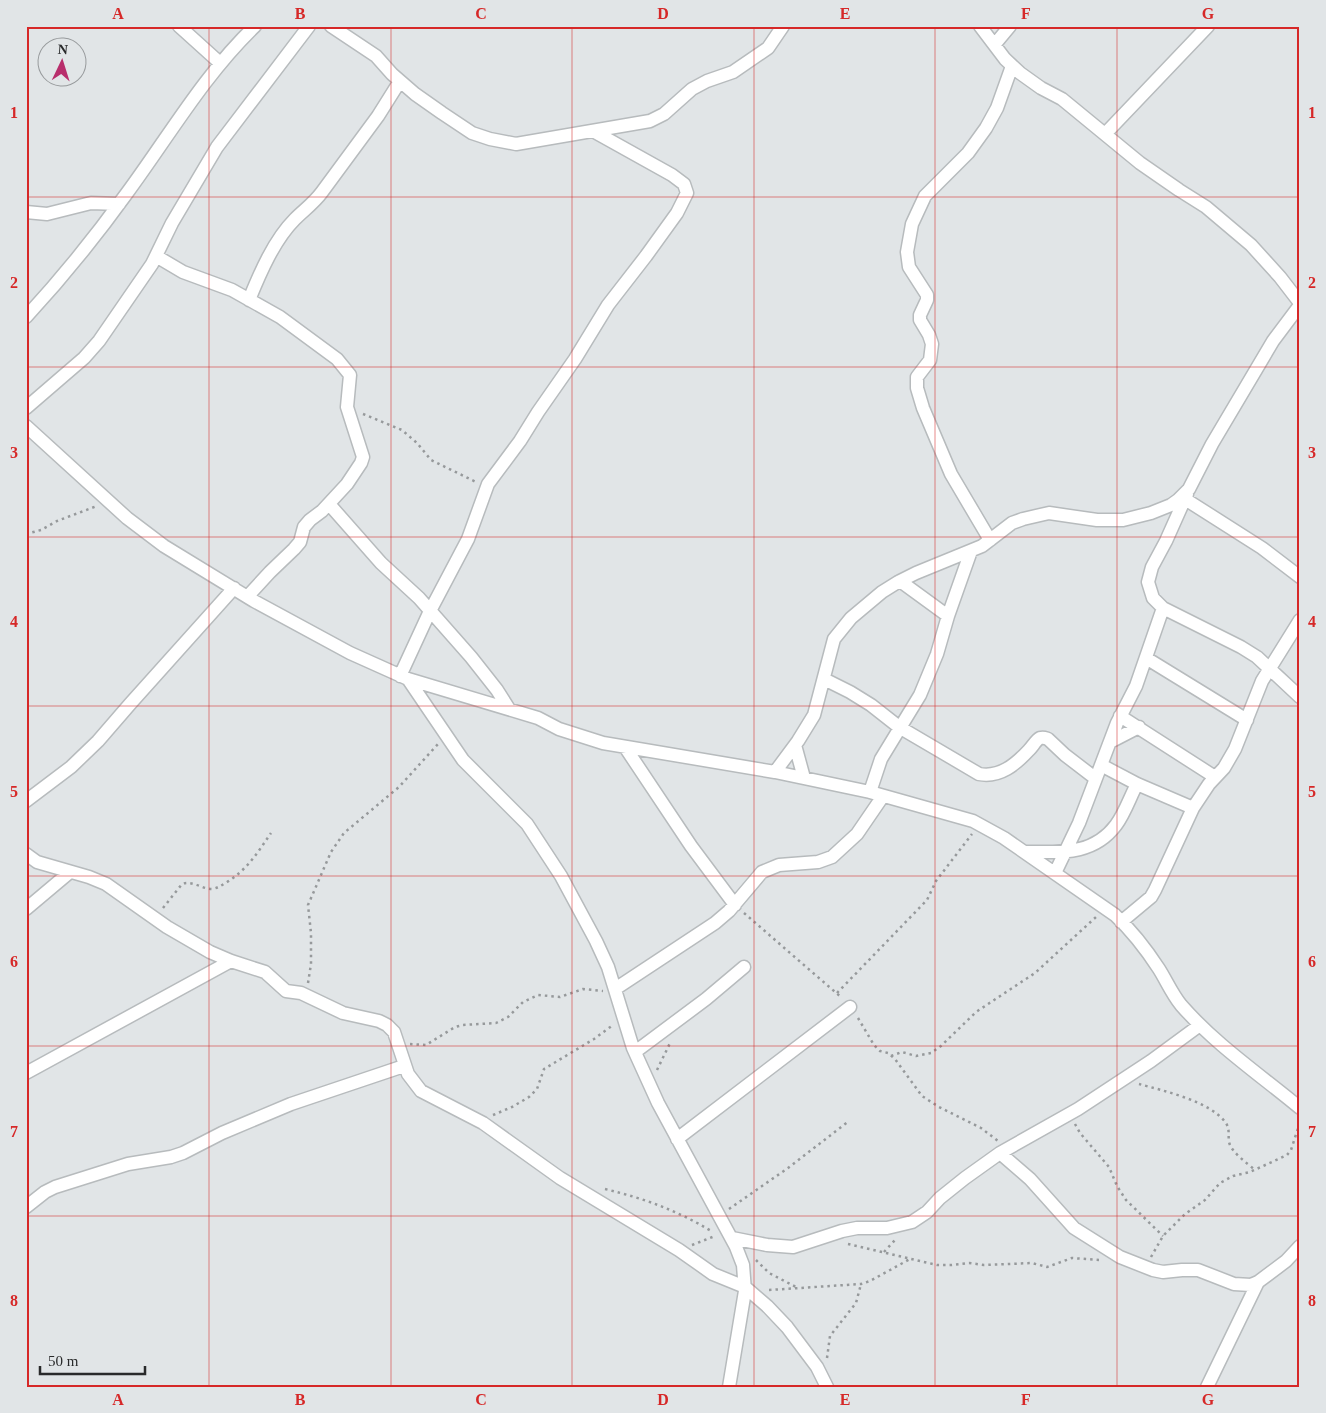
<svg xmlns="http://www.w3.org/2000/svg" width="1326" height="1413" viewBox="0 0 1326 1413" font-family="'Times New Roman',serif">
	<rect width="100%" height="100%" fill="#e1e5e7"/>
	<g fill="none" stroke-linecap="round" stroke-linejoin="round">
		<g stroke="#b7bbbd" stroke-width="15">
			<path id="minor" d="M179 26 220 63
				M331 26 376 56 392 74 415 94 442 113 472 133 490 139 516 144 650 121 664 114 692 89 707 81 733 72 768 48 783 26
				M980 26 1005 59 1020 73 1041 88 1062 99 1140 163 1179 190 1206 207 1251 245 1280 277 1300 303
				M995 44 1010 26
				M1105 134 1208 26
				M26 212 47 214 91 203 119 204
				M156 256 183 272 232 290 280 317 337 359 350 375 347 407 363 457 361 463 347 484 322 511 310 520 304 527 300 542 294 549 270 572 248 596
				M249 300C260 273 274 240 295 219 304 210 314 203 322 192L378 116 400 81
				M26 317C62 278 96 236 127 193 169 136 204 75 255 26
				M26 408 84 358 99 341 152 264 172 223 217 147 309 26
				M26 426 127 518 164 546 254 601 350 653 408 679 538 718 559 729 603 743 775 772 870 792 973 821 1004 838 1115 915C1132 931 1146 949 1159 969 1166 980 1172 994 1181 1005 1216 1045 1259 1074 1300 1108
				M1187 494 1166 541 1152 567 1148 582 1153 598 1163 608 1241 647 1257 657 1300 697
				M1185 499 1262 548 1300 577
				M329 504 381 563 419 598 471 657 497 690 509 709
				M990 540 951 474 923 408 917 388V377L930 360 932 344 929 335 920 320V315L927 300V295L909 267 907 252 912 224 925 196 968 153 986 128 997 108 1012 66
				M900 581 948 616
				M1146 658 1247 720
				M400 676 430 611 468 539 488 484 520 441 538 412 575 359 608 305 646 256 677 213 687 193 684 184 672 175 593 131
				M408 679 463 760 527 824 561 876 596 941 608 967 633 1048 658 1103 736 1247 743 1265 745 1291 729 1387
				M824 679 850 692 871 705 899 727 979 774C1000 778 1016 764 1029 750 1033 746 1036 740 1040 738 1044 737 1045 738 1048 739L1065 755 1095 778
				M1120 716 1215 777
				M1110 742 1139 727
				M795 745 804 778
				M625 747 691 846 735 905
				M1101 765 1137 784 1193 808
				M775 772 798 741 814 715 834 639 851 618 882 592 898 582 916 573 982 546 1012 523 1023 519 1049 513 1097 520H1123L1151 513 1171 505 1178 500 1189 489 1212 444 1273 341 1300 305
				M870 792 881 759 920 695 937 654 948 616 971 551
				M26 801 71 767 98 741 130 704 234 588
				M1025 852C1059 852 1093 856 1116 825 1125 813 1130 797 1137 784
				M26 854 37 862 89 877 106 884 167 927 210 952 231 961 265 972 286 991 301 993 343 1013 379 1021 387 1025 394 1032 408 1074 421 1091 483 1123 560 1178 679 1250 713 1274 745 1287 767 1306 787 1327 817 1367 827 1387
				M1055 873 1079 823 1117 723 1136 686 1163 608
				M26 909 70 872
				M1121 922 1151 897 1155 890 1193 808 1209 784 1224 768 1235 749 1262 681 1300 620
				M615 989 715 923 729 911 762 872 779 865 818 862 832 857 857 834 883 796
				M635 1052 706 999 744 967
				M26 1073 231 961
				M677 1139 850 1007
				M1000 1153 1030 1179 1074 1228 1120 1257 1153 1270 1163 1272 1182 1270H1198L1234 1284 1251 1285 1258 1282 1286 1261 1300 1246
				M26 1207 45 1192 55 1187 128 1164 171 1157 183 1153 222 1133 291 1104 404 1066
				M732 1238 767 1245 793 1247 842 1231 857 1228H887L912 1222 927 1212 940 1198 965 1178 1000 1153 1078 1109 1151 1061 1200 1025
				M1207 1387 1258 1282"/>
		</g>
		<path stroke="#96999b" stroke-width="2.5" stroke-dasharray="2.5 4" stroke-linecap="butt" d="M363 414 402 430 417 443 431 460 476 482
			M26 534 41 530 57 521 97 506
			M163 908 182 884C192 880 202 889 212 889 218 888 222 885 227 882 247 870 258 852 271 833
			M744 913 842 998
			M308 983 311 964V933L308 905 331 852 344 833 399 787 438 744
			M837 993 927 900 936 881 972 834
			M858 1018 874 1045 880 1051 888 1053 895 1059 922 1096 939 1107 981 1128 998 1141
			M410 1044 426 1045 455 1027 463 1025 496 1023 508 1017 523 1002 538 995 560 997 583 989 603 991
			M891 1056 902 1052 916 1056 931 1053 941 1046 976 1012 1035 973 1096 917
			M657 1070 671 1041
			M1139 1084C1164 1091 1210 1101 1226 1123 1230 1130 1228 1135 1229 1142 1231 1152 1247 1163 1255 1170
			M493 1115 512 1107 529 1097 537 1089 544 1069 594 1039 613 1025
			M1075 1124 1080 1133 1109 1167 1117 1186 1126 1200 1163 1236
			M605 1189C646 1199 676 1210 713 1232
			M729 1209 788 1168 849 1121
			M848 1244 937 1265H951L969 1263 984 1265 1032 1263 1047 1267 1072 1258 1099 1260
			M692 1245 715 1236
			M884 1252 895 1240
			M1151 1257 1163 1236 1185 1214 1205 1200 1220 1183 1233 1176 1250 1172 1287 1155 1291 1150 1300 1122
			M756 1260 769 1273 796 1287
			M769 1290 861 1284 870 1281 910 1259
			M827 1358 830 1336 856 1303 861 1284"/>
		<use href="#minor" stroke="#fff" stroke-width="12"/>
	</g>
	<path fill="none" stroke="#d62828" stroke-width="1" stroke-opacity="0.55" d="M209 26V1387M391 26V1387M572 26V1387M754 26V1387M935 26V1387M1117 26V1387M26 197H1300M26 367H1300M26 537H1300M26 706H1300M26 876H1300M26 1046H1300M26 1216H1300"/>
	<rect width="1326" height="1413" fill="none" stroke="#e1e5e7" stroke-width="55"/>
	<g transform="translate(62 62) rotate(4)"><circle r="24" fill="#e1e5e7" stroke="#979a9c"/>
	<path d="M0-4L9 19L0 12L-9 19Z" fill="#b82e6c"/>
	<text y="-8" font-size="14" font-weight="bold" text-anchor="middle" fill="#292a2b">N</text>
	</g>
	<path d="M40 1366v8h105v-8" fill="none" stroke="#292a2b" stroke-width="2.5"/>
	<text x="48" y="1366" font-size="15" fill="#292a2b" stroke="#e1e5e7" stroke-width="4" paint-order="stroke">50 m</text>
	<rect x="28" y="28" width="1270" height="1358" fill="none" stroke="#d62828" stroke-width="2"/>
	<g font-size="16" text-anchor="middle" font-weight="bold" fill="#d62828">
		<text x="118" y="19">A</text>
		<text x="300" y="19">B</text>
		<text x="481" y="19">C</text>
		<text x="663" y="19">D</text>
		<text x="845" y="19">E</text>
		<text x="1026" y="19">F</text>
		<text x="1208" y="19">G</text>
		<text x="14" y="118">1</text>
		<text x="1312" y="118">1</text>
		<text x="14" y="288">2</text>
		<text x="1312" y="288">2</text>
		<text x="14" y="458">3</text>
		<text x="1312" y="458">3</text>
		<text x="14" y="627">4</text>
		<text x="1312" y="627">4</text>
		<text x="14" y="797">5</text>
		<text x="1312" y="797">5</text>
		<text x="14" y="967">6</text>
		<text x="1312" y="967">6</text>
		<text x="14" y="1137">7</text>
		<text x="1312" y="1137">7</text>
		<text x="14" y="1306">8</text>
		<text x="1312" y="1306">8</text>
		<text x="118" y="1405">A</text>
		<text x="300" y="1405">B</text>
		<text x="481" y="1405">C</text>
		<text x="663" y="1405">D</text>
		<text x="845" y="1405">E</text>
		<text x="1026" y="1405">F</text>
		<text x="1208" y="1405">G</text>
	</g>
</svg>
